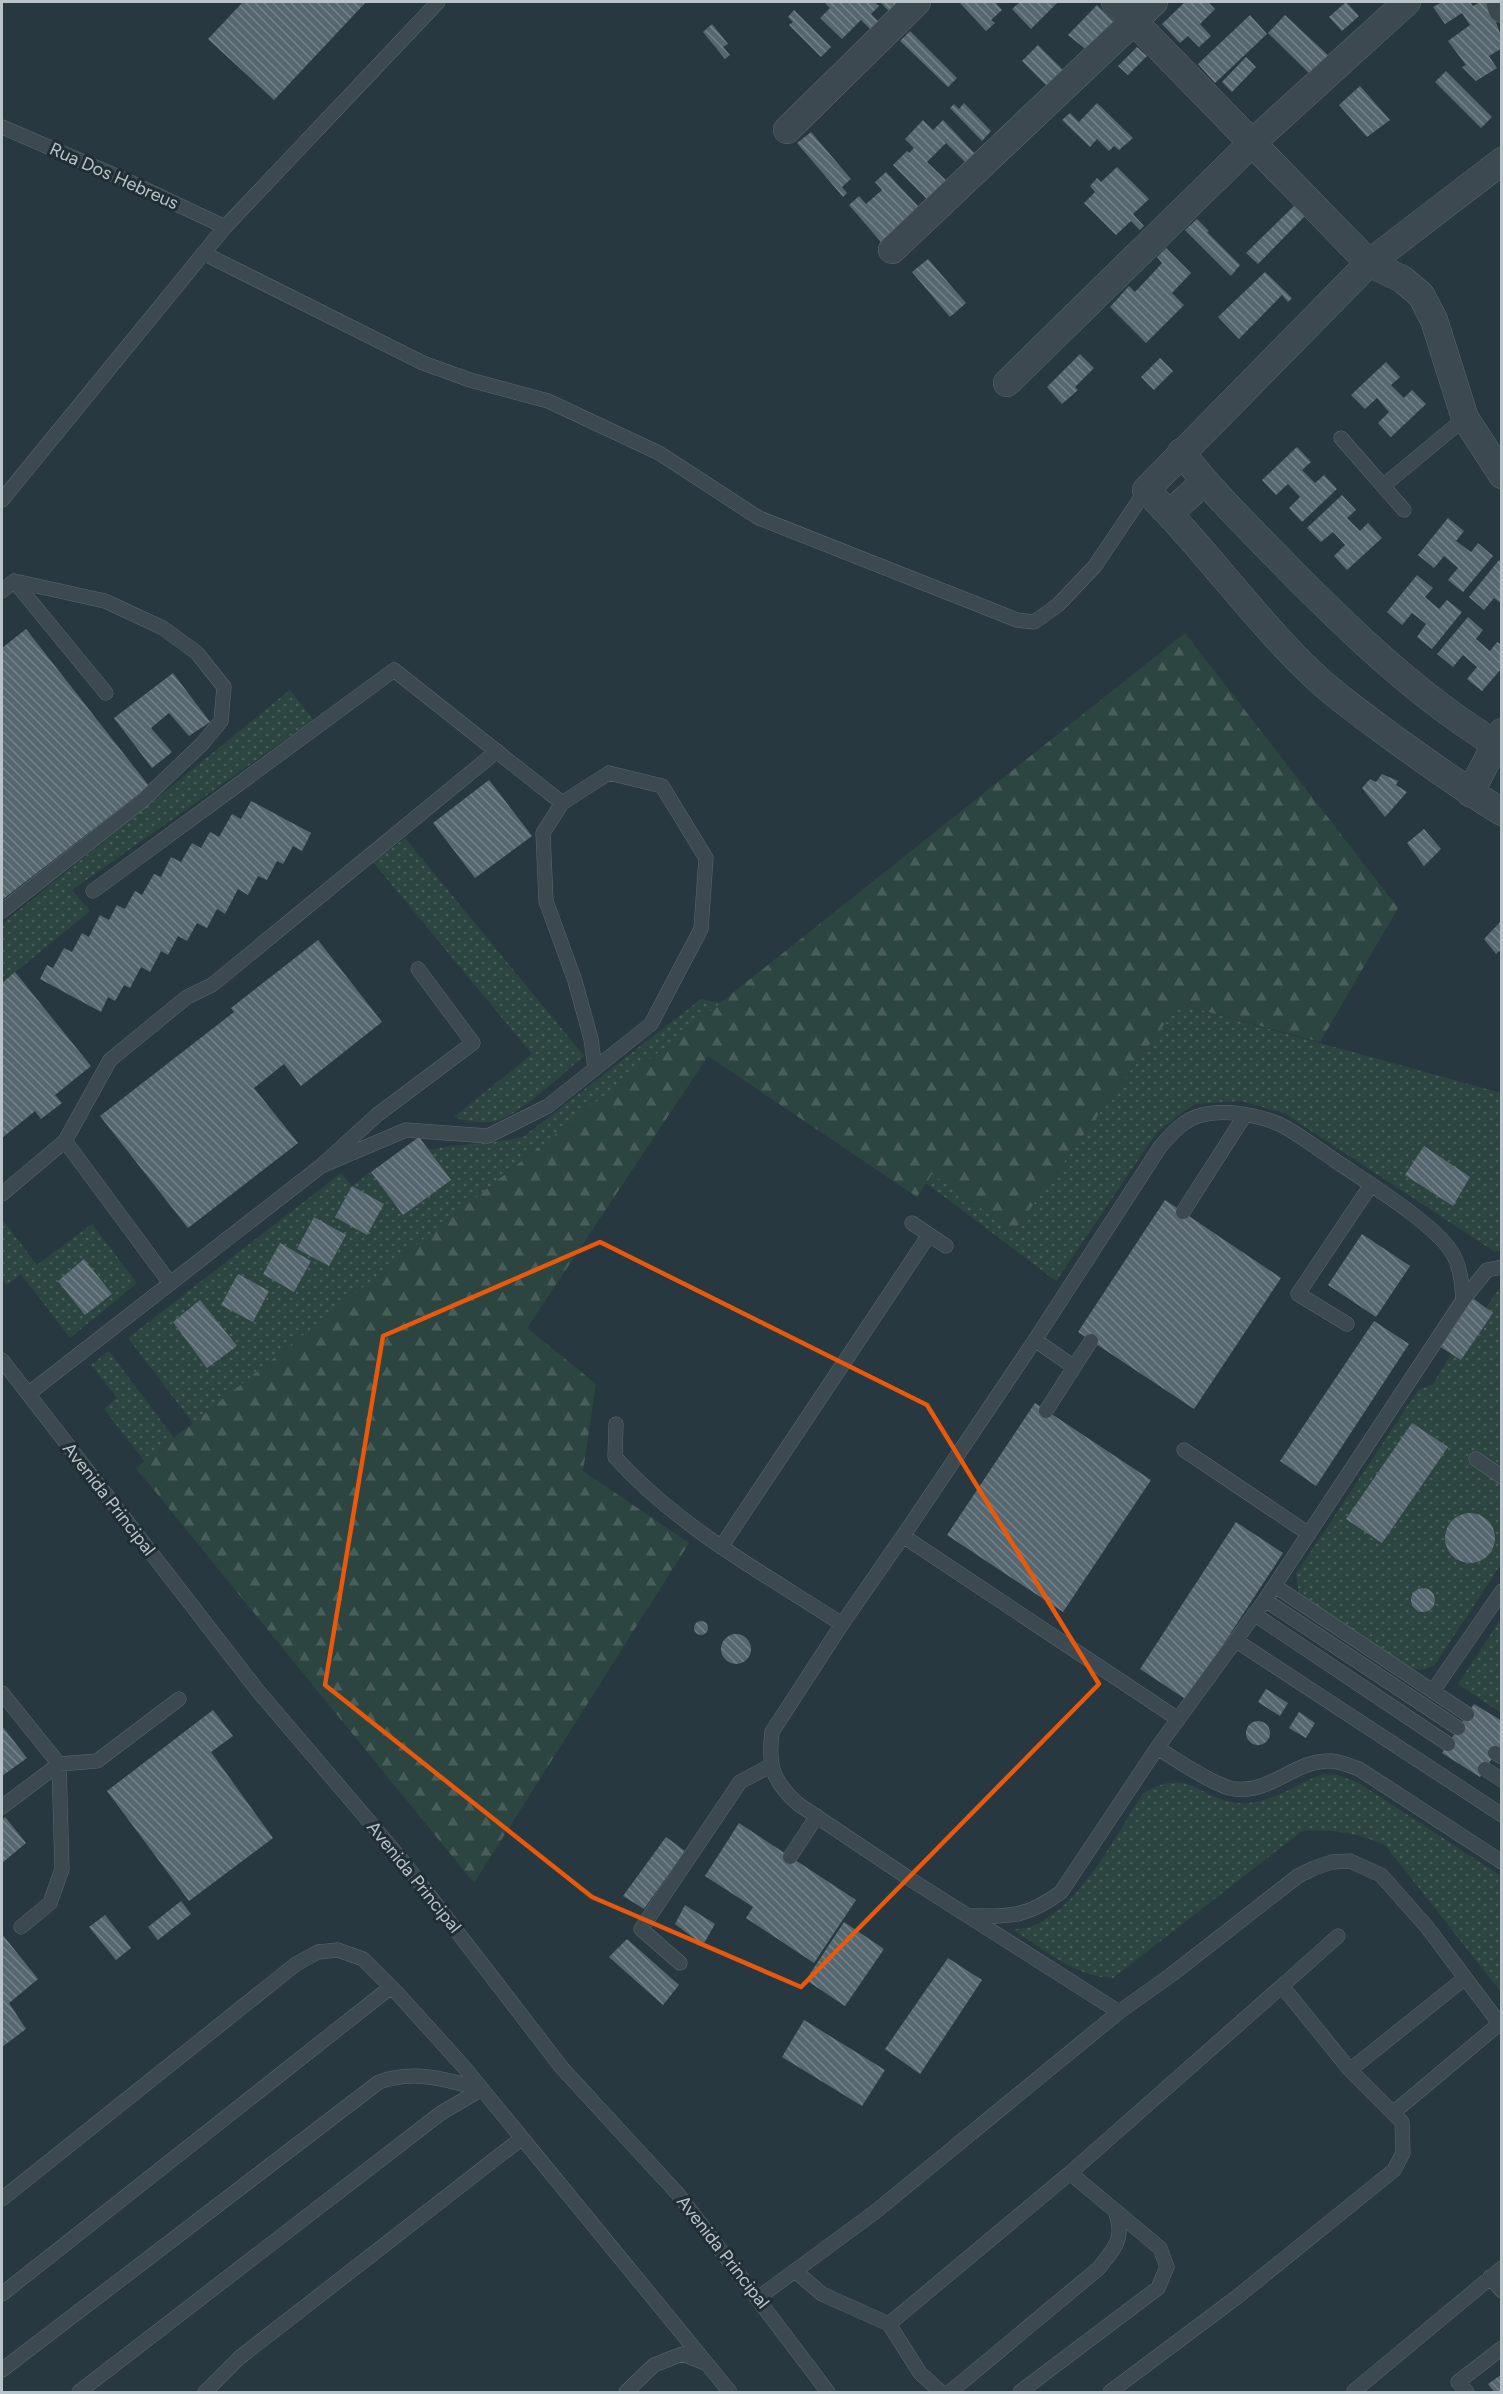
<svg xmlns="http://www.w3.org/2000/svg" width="1503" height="2394" viewBox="0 0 1503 2394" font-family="Figtree,sans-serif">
	<defs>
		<pattern id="grass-dots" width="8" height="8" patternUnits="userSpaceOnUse" patternTransform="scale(1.5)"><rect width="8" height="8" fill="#2d4540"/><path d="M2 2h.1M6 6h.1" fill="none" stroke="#495e5a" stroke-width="1.8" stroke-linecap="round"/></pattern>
		<pattern id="forest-firs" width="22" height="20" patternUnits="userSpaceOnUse" patternTransform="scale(1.5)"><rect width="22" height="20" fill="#2d4540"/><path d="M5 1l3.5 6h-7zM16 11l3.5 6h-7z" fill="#495e5a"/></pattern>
		<pattern id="building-back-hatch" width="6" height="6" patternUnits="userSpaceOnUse" patternTransform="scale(1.5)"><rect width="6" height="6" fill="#56676f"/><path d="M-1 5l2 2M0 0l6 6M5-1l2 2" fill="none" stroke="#748289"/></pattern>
	</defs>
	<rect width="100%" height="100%" fill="#283840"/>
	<path fill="url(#grass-dots)" d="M290 690 313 720 72 890 90 911 2 983V924Z
		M405 838 584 1056C563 1073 521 1114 496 1121 481 1124 468 1122 454 1117L532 1054 373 862Z
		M701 999 721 1003 193 1423 128 1338 341 1173 352 1186 419 1137 429 1150C460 1143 492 1144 523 1137Z
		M1179 1004 1501 1093 1502 1250 1495 1252 1284 1113 1241 1101 1194 1104 1157 1132 1056 1281 926 1183 932 1174 1014 1231Z
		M2 1219 37 1265 92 1224 137 1283 70 1338 21 1274 6 1285 2 1279Z
		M1501 1286V1564L1434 1666 1421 1670 1409 1667 1299 1595 1296 1574 1418 1390 1433 1384 1451 1354 1461 1360 1493 1313 1486 1308Z
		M109 1351 174 1438 145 1462 104 1409 117 1398 91 1365Z
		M1501 1619V1713L1458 1684Z
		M1323 1774 1337 1775 1359 1783 1501 1876V1992L1385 1845C1358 1833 1332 1829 1302 1831L1113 1978C1076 1978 1043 1948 1013 1930 1020 1928 1029 1928 1035 1925 1081 1905 1117 1834 1143 1793 1192 1765 1199 1801 1240 1803 1270 1805 1295 1784 1323 1774Z"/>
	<path fill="url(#forest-firs)" d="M1185 633 1398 908 1320 1042 1179 1004 1014 1231 932 1174 917 1197 708 1056 527 1328 596 1384 583 1471 689 1543 474 1883 136 1468Z"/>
	<path fill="url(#building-back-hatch)" d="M243 2H366L274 100 208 39Z
		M827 2H874L879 6 871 14 880 23 872 31 861 20 842 39 820 18 830 8 825 3Z
		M880 2H904L892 14Z
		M959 2H995L1002 10 991 20 995 23 986 31Z
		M1020 2H1058L1031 29 1012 9Z
		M1185 2H1208L1215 9 1200 24 1211 36 1199 47 1188 36 1180 43 1162 24Z
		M1346 2 1359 16 1342 31 1329 17Z
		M1442 2H1470L1473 6 1480 2H1489L1502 39V48L1489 56 1497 68 1476 81 1462 67 1466 65 1448 41 1470 25 1462 13 1445 24 1433 7Z
		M1097 5 1115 23 1088 51 1068 35Z
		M794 10 831 47 821 57 789 25 793 22 788 17Z
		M1250 15 1267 34 1215 83 1198 64Z
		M1285 15 1330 57 1312 76 1268 33Z
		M712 24 728 44 723 47 730 55 725 59 703 32Z
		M910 31 957 78 948 87 900 41Z
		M1038 45 1065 72 1049 88 1022 61Z
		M1137 47 1147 56 1128 75 1118 66Z
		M1246 57 1256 67 1232 92 1222 82Z
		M1446 71 1492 117 1481 128 1435 82Z
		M1360 86 1390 120 1367 137 1339 105Z
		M964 103 991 131 982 141 950 108 954 104 959 109Z
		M1097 103 1133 138 1119 150 1114 146 1109 151 1097 139 1090 147 1062 120 1070 113 1079 122Z
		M923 120 933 130 943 120 980 159 971 168 946 143 927 162 952 186 933 205 893 165 907 151 909 153 914 148 905 139Z
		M811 132 851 179 842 187 847 193 843 197 797 143Z
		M1117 167 1149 199 1133 214 1144 226 1140 230 1131 221 1116 235 1084 203 1095 192 1090 186 1097 178 1101 182Z
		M886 172 918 206 907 217 913 224 887 249 849 205 859 196 866 204 882 190 875 182Z
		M1294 206 1305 216 1258 264 1246 253Z
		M1197 219 1209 231 1207 232 1240 265 1231 276 1185 230Z
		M1166 248 1191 273 1172 293 1184 305 1146 343 1110 307 1129 286 1135 292 1153 273 1162 263 1157 257Z
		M928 259 966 303 950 317 912 272Z
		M1265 272 1292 298 1288 302 1282 295 1239 339 1218 317Z
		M1080 354 1094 368 1075 387 1078 390 1062 404 1047 387Z
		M1160 358 1173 371 1154 390 1141 377Z
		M1386 362 1400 377 1391 385 1404 398 1412 390 1426 404 1391 437 1378 423 1389 412 1377 398 1365 409 1351 395Z
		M1297 447 1311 462 1302 470 1315 483 1324 475 1337 489 1302 522 1289 508 1300 497 1288 484 1276 495 1262 480Z
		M1342 495 1356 510 1347 518 1360 531 1368 523 1382 538 1347 570 1334 556 1345 545 1333 532 1321 542 1307 528Z
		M1448 518 1464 531 1456 541 1471 552 1478 543 1493 556 1463 592 1448 580 1458 568 1444 556 1434 568 1418 555Z
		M1499 560 1502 562V604L1494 598 1484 610 1469 597Z
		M1417 575 1433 588 1425 597 1439 609 1447 600 1462 612 1432 649 1417 637 1426 624 1412 613 1402 625 1387 612Z
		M1468 617 1483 630 1476 639 1490 651 1497 642 1502 645V668L1482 691 1467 679 1477 667 1463 655 1453 667 1437 654Z
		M26 629 149 786 2 900V648Z
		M173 673 210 722 189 736 169 713 151 728 172 752 152 768 114 718Z
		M1382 774 1398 781 1396 785 1407 792 1385 817 1362 788 1370 779 1376 782Z
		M489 780 532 836 475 878 433 823Z
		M251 801 311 833 302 851 293 846 283 864 277 861 267 880 258 876 248 895 238 889 225 914 217 909 207 928 197 923 187 941 178 936 168 955 161 951 150 972 141 967 130 988 124 985 115 1001 108 997 101 1012 40 979 47 965 53 968 64 948 72 952 82 933 89 937 100 915 109 920 117 905 125 909 135 891 142 895 154 874 161 877 171 857 181 862 192 843 201 848 210 832 219 837 232 814 241 819Z
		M1424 829 1441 849 1424 866 1407 843Z
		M1502 920V949L1496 954 1484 939Z
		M318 940 382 1022 301 1086 284 1064 254 1088 298 1143 188 1228 100 1116 234 1012 231 1008Z
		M15 972 91 1066 55 1095 62 1103 41 1119 35 1111 2 1138V983Z
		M419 1137 451 1180 403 1215 371 1172Z
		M1424 1146 1470 1177 1453 1206 1405 1175Z
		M352 1186 384 1204 367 1235 335 1217Z
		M1165 1200 1281 1278 1194 1409 1078 1332Z
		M314 1217 346 1235 329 1266 297 1249Z
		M1362 1234 1410 1266 1376 1317 1328 1285Z
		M280 1243 311 1261 294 1292 263 1274Z
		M84 1259 112 1294 85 1315 58 1281Z
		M238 1274 269 1291 253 1322 221 1305Z
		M1471 1297 1493 1313 1461 1360 1439 1346Z
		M200 1300 237 1346 207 1368 173 1322Z
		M1374 1321 1409 1344 1316 1486 1280 1461Z
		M1035 1403 1151 1480 1063 1612 947 1535Z
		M1412 1423 1448 1447 1382 1543 1346 1519Z
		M1445 1538a25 25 0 1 1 50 0a25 25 0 1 1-50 0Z
		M1236 1522 1283 1553 1187 1700 1140 1669Z
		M1411 1600a12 12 0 1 1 24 0a12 12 0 1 1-24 0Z
		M694 1628a7 7 0 1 1 14 0a7 7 0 1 1-14 0Z
		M721 1649a15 15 0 1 1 30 0a15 15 0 1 1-30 0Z
		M1266 1689 1288 1703 1280 1716 1258 1702Z
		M1474 1704 1502 1721V1743L1480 1777 1442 1753Z
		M213 1710 233 1736 211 1752 273 1838 189 1901 107 1791Z
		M1299 1712 1315 1723 1306 1738 1289 1728Z
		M1246 1733a12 12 0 1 1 24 0a12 12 0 1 1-24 0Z
		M2 1726 27 1758 2 1776Z
		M5 1817 26 1843 2 1863V1820Z
		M739 1823 856 1900 814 1963 746 1918 753 1907 705 1876Z
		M666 1837 685 1851 644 1909 623 1896Z
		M181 1901 191 1914 158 1940 148 1927Z
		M685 1905 715 1924 703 1945 675 1924Z
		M105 1915 131 1948 116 1960 89 1927Z
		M844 1922 884 1949 845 2006 806 1980Z
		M2 1934 38 1979 9 2003 26 2029 2 2047Z
		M627 1939 679 1985 663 2005 609 1957Z
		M948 1958 982 1980 920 2074 885 2049Z
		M804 2020 885 2070 862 2106 782 2057Z
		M1502 2374V2392H1494L1488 2384Z"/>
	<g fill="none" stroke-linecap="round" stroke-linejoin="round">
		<g stroke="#5a676d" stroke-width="15">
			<path id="service" d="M2 127 130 182 225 227
				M203 253 423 363 470 380 548 401 659 453 759 518 1017 620 1034 622 1058 605 1095 566 1146 490
				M1341 438 1404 510
				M1383 486 1465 418
				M2 500 225 227 438 2
				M14 581 106 693
				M2 591 14 581 105 601 163 628 197 653 224 687 221 721 202 744 142 801 2 911
				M93 891 394 670 562 803
				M321 1166 406 1130 488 1136 548 1106 651 1024 701 929 706 858 662 786 609 773 562 803 543 833 546 901 575 981 591 1039 595 1068
				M2 1194 65 1141
				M1183 1212 1245 1115
				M912 1223 946 1246
				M170 1283 65 1141 110 1060 187 997 212 985 497 751
				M1463 1300 1487 1270 1502 1267
				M1347 1324 1298 1294 1371 1185
				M1035 1340 1074 1367 1091 1341
				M2 1360 258 1691 402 1860 562 2068 678 2194 828 2392
				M28 1394 321 1166 377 1115 473 1043 418 969
				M1046 1411 1074 1367
				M616 1424 615 1457C678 1527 763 1573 842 1624
				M1184 1450 1309 1534
				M1476 1459 1502 1477
				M903 1536 1178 1719
				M721 1547 929 1235
				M1275 1586 1467 1714
				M1265 1600 1458 1728
				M1254 1614 1448 1744
				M1235 1640 1502 1815
				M1433 1691 1502 1591
				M2 1693 59 1764 62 1869 50 1903 21 1927
				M1157 1748C1176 1759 1216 1787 1235 1789 1273 1793 1295 1759 1332 1761 1341 1762 1351 1766 1359 1769L1502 1862
				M1495 1753 1502 1757
				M1485 1769 1502 1780
				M2 1807 59 1764 97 1761 179 1699
				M790 1857 817 1816
				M969 1916C1011 1916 1026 1918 1061 1892L1157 1748 1265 1600 1463 1300C1462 1285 1461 1270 1454 1256 1438 1225 1363 1180 1333 1159 1316 1148 1298 1133 1279 1124 1258 1115 1225 1109 1202 1115 1184 1119 1171 1134 1160 1147L1035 1340 903 1536 842 1624 772 1732C768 1765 772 1781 798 1804L910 1879 1119 2012
				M680 1963 641 1929 740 1782 772 1765
				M1350 2070 1465 1978
				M1393 2113 1499 2024
				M2 2199 296 1964 318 1952 338 1950 363 1959 397 1993 463 2066 730 2392
				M795 2271 822 2294 889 2324 1070 2173 1282 1986
				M1490 2277 1502 2291
				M2 2294 391 1987
				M758 2298 875 2212 1119 2012 1171 1975 1298 1876 1314 1868 1332 1862 1350 1861 1381 1875 1427 1927 1502 2027
				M889 2324 920 2373 941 2392
				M2 2370 379 2082C417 2069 445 2080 482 2089
				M1354 2391 1502 2268
				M79 2392 441 2113 482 2089
				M205 2392 239 2358 522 2138
				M626 2392 654 2365 682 2354 705 2363
				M950 2392 1099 2268C1116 2246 1125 2238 1115 2211
				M1020 2392 1158 2288 1167 2267 1160 2248 1070 2173
				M1110 2392 1237 2297 1394 2170 1403 2153 1402 2122 1350 2070 1282 1986 1338 1936
				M1467 2392 1458 2382 1502 2348"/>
		</g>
		<g stroke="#5a676d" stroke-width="28">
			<path id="minor" d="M1115 2 1369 263 1402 279 1421 295 1434 320 1465 418 1502 475
				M1500 2 1502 9
				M787 130 917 2
				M1502 161 1369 263 1146 490C1202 545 1248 611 1304 666 1332 694 1365 717 1396 740 1431 765 1465 790 1502 812
				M892 250 1154 2
				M1007 383 1253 142 1407 2
				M1181 452C1212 492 1248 527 1283 563 1350 631 1419 698 1502 748
				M1170 513 1204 482
				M1470 793 1502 732"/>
		</g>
		<use href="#service" stroke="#3c4950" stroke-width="14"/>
		<use href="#minor" stroke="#3c4950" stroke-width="27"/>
	</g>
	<path fill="none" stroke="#e8590c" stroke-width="4.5" stroke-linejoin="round" d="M600 1242 927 1405 1099 1684 801 1987 592 1897 325 1685 383 1336Z"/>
	<g text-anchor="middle" stroke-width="6" stroke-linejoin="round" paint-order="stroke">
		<g font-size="18" fill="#b9c4ca" stroke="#212e35">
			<text transform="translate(114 176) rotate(24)" y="6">Rua Dos Hebreus</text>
			<text transform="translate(109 1499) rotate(52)" y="6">Avenida Principal</text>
			<text transform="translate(414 1877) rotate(51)" y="6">Avenida Principal</text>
			<text transform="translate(723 2252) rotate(52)" y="6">Avenida Principal</text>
		</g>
	</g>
	<rect width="1503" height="2394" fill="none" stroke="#b9c4ca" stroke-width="6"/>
</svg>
